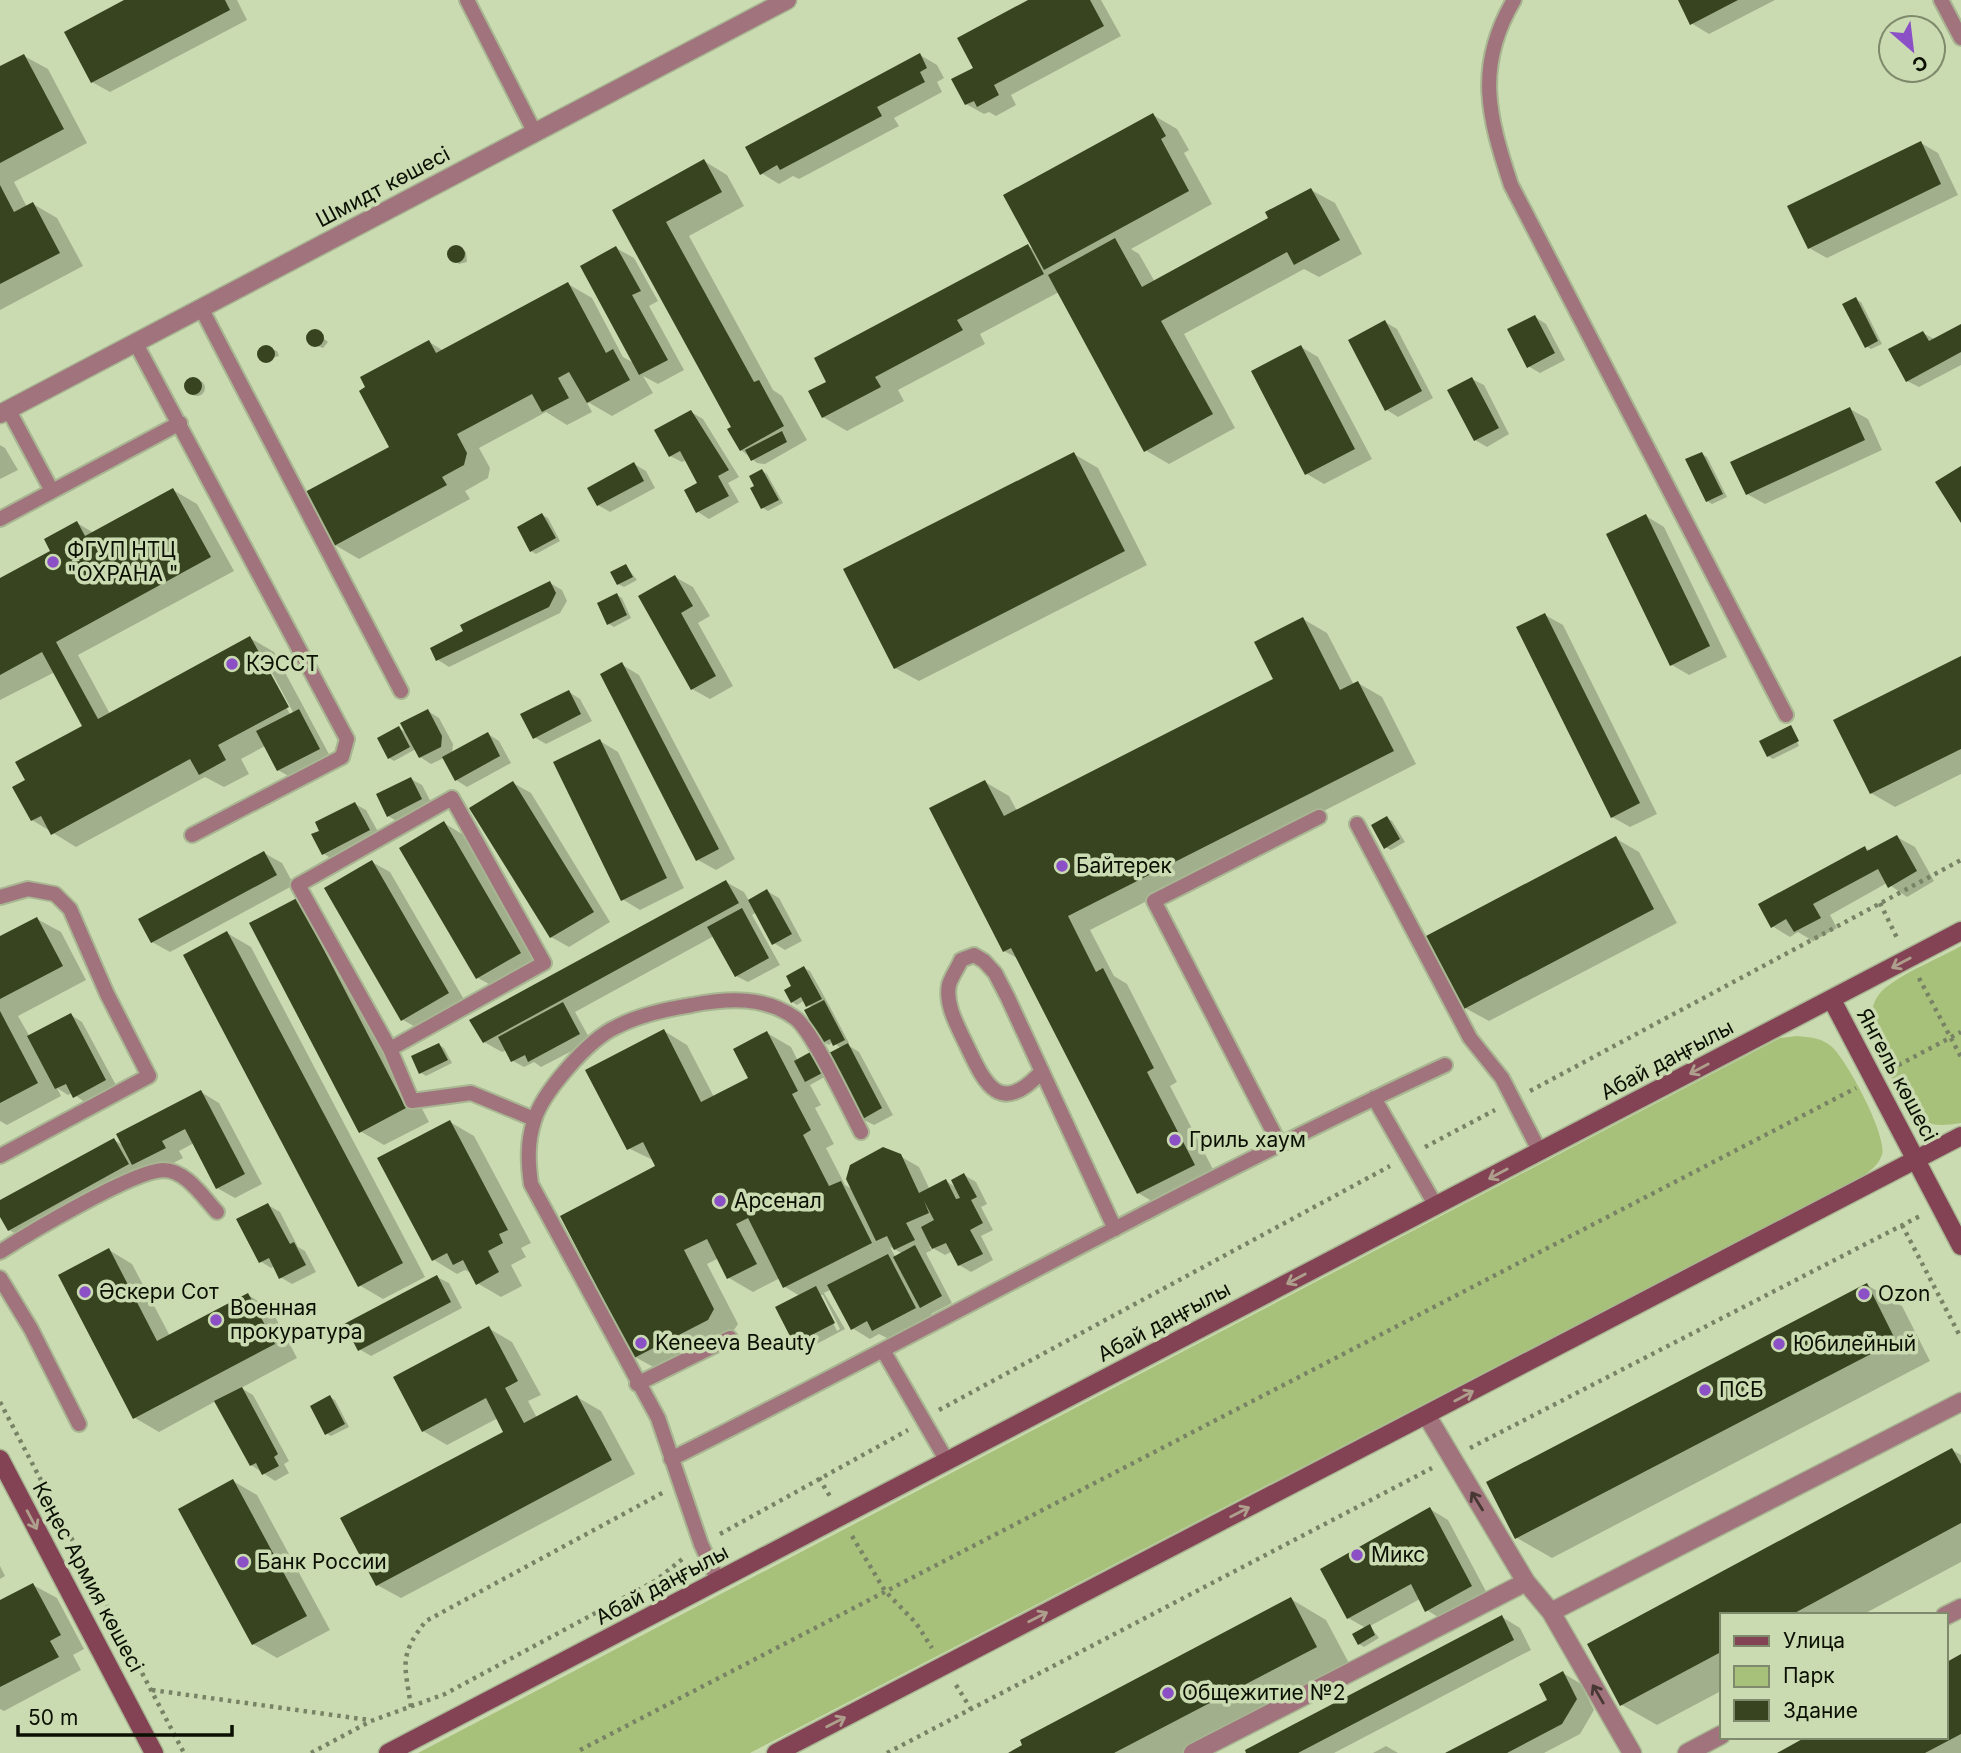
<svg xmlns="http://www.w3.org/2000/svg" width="1961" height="1753" viewBox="0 0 1961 1753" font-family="Inter,sans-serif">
	<rect width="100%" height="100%" fill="#cbdbb1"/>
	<path fill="#a8c17a" d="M1961 946V1123C1942 1126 1929 1127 1913 1115 1895 1080 1845 1015 1889 985 1911 969 1938 959 1961 946Z
		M1797 1036C1809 1037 1823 1038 1832 1047 1847 1060 1888 1137 1882 1155 1878 1166 1870 1171 1860 1178L750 1753H418L1780 1038Z"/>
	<path fill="#0003" fill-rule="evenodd" d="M128 0H237L247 20 110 92 92 82Z
		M1032 0H1101L1121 36 1011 95 1016 105 996 116 989 112 984 114 966 104 975 68Z
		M1680 0H1775L1709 34 1691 23Z
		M920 55 937 65 944 78 937 82 942 92 894 118 899 126 799 179 793 176 779 184 761 173Z
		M24 56 48 69 87 143 14 182 27 207 33 204 57 218 83 266 0 310V68Z
		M1153 115 1177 129 1189 150 1184 153 1212 204 1131 249 1139 254 1155 282 1271 219 1311 190 1335 203 1362 254 1319 277 1304 269 1184 334 1235 428 1169 464 1145 450 1059 292 980 334 985 344 898 390 904 401 847 431 823 417 828 382 1028 246 1035 250Z
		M1921 143 1938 153 1958 195 1827 258 1809 248Z
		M704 161 727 175 744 206 689 236 773 390 782 396 807 440 765 464 757 463 741 450 734 428 615 210Z
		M453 248 466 252 467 262 459 264 450 257Z
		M616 248 634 258 658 301 649 306 684 370 658 384 643 376 653 393 612 416 586 401 592 412 567 425 546 412 479 448 490 468 488 478 465 491 470 499 359 559 335 545 391 447 429 342 444 351 568 284 592 298 623 357 634 363Z
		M1855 299 1861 302 1882 344 1871 349 1866 346Z
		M1535 317 1546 324 1565 360 1540 373 1528 366Z
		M1385 322 1397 329 1433 398 1398 417 1387 410Z
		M1961 326V365L1919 387 1907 381 1923 333 1936 340Z
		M315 331 328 342 323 348 310 343 309 334Z
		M264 347 277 351 279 356 263 360 260 357Z
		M1301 347 1318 357 1372 459 1324 484 1307 474Z
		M1472 379 1484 385 1509 434 1487 447 1475 440Z
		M189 388a8 8 0 1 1 16 0a8 8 0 1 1-16 0Z
		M1850 409 1868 419 1882 450 1765 504 1747 494Z
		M691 412 703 419 739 477 728 483 739 502 709 519 698 512 699 484 686 460 682 462 670 456Z
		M0 445 5 448 18 470 0 479Z
		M1074 454 1098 468 1147 565 919 681 895 668Z
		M1702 454 1707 457 1727 497 1712 504 1707 501Z
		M634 464 646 471 655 488 610 512 598 505Z
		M762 471 767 474 783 503 768 511 763 508 753 489Z
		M173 490 197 504 234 571 78 655 110 714 250 638 274 652 330 756 290 777 278 770 265 746 241 759 249 774 224 787 205 777 76 847 32 820 27 780 85 727 55 672 0 700V580L52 552 77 523 94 533ZM259 656H263L294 714 291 716Z
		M542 515 548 518 560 541 536 554 531 551Z
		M1646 516 1664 527 1727 657 1689 675 1672 665Z
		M626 566 637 580 624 587 618 584Z
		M675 577 693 587 710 616 698 623 733 686 710 699 692 689Z
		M550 583 562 590 567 601 560 613 449 667 438 660 466 632Z
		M617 595 622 598 631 618 614 627 609 624Z
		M1545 615 1563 625 1657 814 1630 827 1612 817Z
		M1303 619 1327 633 1354 685 1358 683 1382 697 1416 764 1090 930 1114 976 1127 984 1177 1082 1170 1086 1218 1179 1162 1207 1138 1193 1019 959 1004 951 985 782 1009 796 1017 811 1275 680Z
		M1961 658V774L1895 807 1871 793Z
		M621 664 639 675 735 859 716 870 698 860Z
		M569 692 580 699 592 721 546 744 534 737Z
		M428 711 439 718 453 744 452 753 488 734 499 741 511 763 467 787 456 780 444 758 431 764 420 757 416 749 394 761 389 758 399 728 407 733Z
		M1791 727 1799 746 1773 759 1768 756Z
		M600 741 618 752 684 888 640 910 622 899Z
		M411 779 422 785 433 806 400 823 388 816Z
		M513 783 531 793 610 922 569 947 551 937Z
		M355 804 366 810 381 837 335 861 324 854 322 831Z
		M1387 818 1392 821 1405 842 1391 850 1385 847Z
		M444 823 462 834 538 963 496 988 478 978 401 849Z
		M1897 837 1915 847 1934 881 1907 897 1887 883 1830 915 1837 928 1813 941 1798 932 1790 937 1772 926 1865 848 1871 851Z
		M1615 838 1639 852 1677 923 1489 1021 1465 1008Z
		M264 853 282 863 294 885 170 952 152 942Z
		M372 862 390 872 466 1003 421 1030 403 1020Z
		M726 882 744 892 749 901 767 891 779 898 802 941 785 950 774 943 757 912 752 915 780 965 748 982 736 976 714 936 575 1012 591 1041 541 1067 534 1062 524 1067 513 1061 507 1050 502 1052 484 1042Z
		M297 900 320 913 429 1122 384 1145 360 1131Z
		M37 919 61 932 86 980 18 1016 30 1037 71 1015 82 1022 117 1087 86 1103 72 1093 68 1095 57 1088 61 1096 7 1125 0 1121V938Z
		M227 933 251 947 425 1277 383 1299 359 1285Z
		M804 968 810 971 829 1005 849 1043 846 1044 859 1052 893 1115 874 1125 862 1119 842 1072V1049L833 1042 829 1045 823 1042 812 1008 805 1000 797 1005 792 1002 794 987Z
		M664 1031 687 1045 714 1097 750 1079 767 1033 791 1047 798 1061 830 1074 810 1085 821 1105 815 1108 834 1144 826 1148 845 1185 854 1190 900 1156 919 1167 930 1190 946 1181 957 1188 964 1175 976 1182 987 1204 981 1207 993 1230 981 1236 993 1260 971 1272 959 1265 951 1252 945 1255 929 1246 932 1250 926 1253 952 1303 931 1314 933 1319 891 1340 879 1334 870 1339 852 1328 832 1289 824 1293 845 1329 807 1349 795 1342 800 1296 785 1287 780 1278 753 1292 729 1278 719 1258 707 1264 738 1324 732 1333 659 1370 635 1357 658 1167 655 1161 628 1148ZM890 1247 896 1250 903 1254 896 1258ZM819 1295H823L840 1329 837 1331Z
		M439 1045 444 1048 452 1063 426 1076 421 1073Z
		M201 1092 219 1103 262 1184 235 1198 217 1188 194 1143 179 1151 183 1158 27 1240 9 1230 0 1213V1202L114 1140 123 1145Z
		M450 1122 474 1136 531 1243 521 1248 526 1257 511 1265 522 1286 501 1297 477 1283 473 1274 465 1270 457 1274 434 1260Z
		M268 1205 280 1212 298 1247 305 1251 316 1272 292 1284 280 1277 275 1266 271 1268 260 1261Z
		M109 1250 132 1264 170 1336 248 1295 271 1309 297 1358 241 1388 253 1395 289 1461 284 1464 289 1473 275 1481 251 1465 216 1401 159 1432 135 1418Z
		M437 1277 449 1283 462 1308 371 1356 359 1349Z
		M1867 1285 1902 1306 1930 1361 1552 1558 1517 1538Z
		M488 1328 512 1342 541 1395 528 1401 537 1418 577 1397 601 1411 635 1474 401 1598 377 1585 506 1432 498 1418 447 1445 423 1431Z
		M330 1397 335 1400 349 1427 331 1436 326 1433Z
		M1952 1450 1961 1455V1562L1862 1615H1721V1691L1657 1725 1622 1705 1590 1645Z
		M233 1481 257 1495 330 1630 277 1658 253 1644Z
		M1430 1509 1448 1520 1489 1597 1444 1621 1427 1610 1420 1599 1370 1626 1379 1638 1364 1647 1359 1644 1366 1628 1348 1618Z
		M0 1566 5 1576 0 1579Z
		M33 1585 57 1598 84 1649 73 1655 81 1670 4 1711 0 1709V1602Z
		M1291 1599 1326 1620 1351 1667 1186 1753H1011Z
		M1502 1617 1520 1628 1531 1650 1334 1753H1248Z
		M1961 1656V1753H1780L1945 1737Z
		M1563 1673 1581 1684 1594 1710 1580 1734 1544 1753H1448L1550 1701Z
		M1386 1746 1398 1753H1373Z"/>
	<path fill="#384420" d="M124 0H225L230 10 91 83 64 32Z
		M1028 0H1090L1104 26 994 85 999 95 977 107 974 101 965 105 951 79 973 68 957 38Z
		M1678 0H1738L1690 25Z
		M920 53 927 68 920 72 925 82 877 107 882 116 780 170 777 165 760 175 745 147Z
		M24 54 64 129 0 163V66Z
		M1153 113 1166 136 1161 139 1189 191 1044 270 1003 195Z
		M1921 141 1941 184 1808 249 1787 206Z
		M704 159 722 192 666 222 754 382 759 380 784 426 740 451 727 429 731 427 612 210Z
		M0 185 14 212 33 202 60 253 0 284Z
		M1311 188 1340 240 1294 265 1287 252 1161 321 1213 414 1144 452 1048 275 1115 238 1142 287 1268 218 1265 212Z
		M1028 244 1044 274 957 320 963 330 875 377 881 387 822 418 808 391 826 382 814 358Z
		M447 254a9 9 0 1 1 18 0a9 9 0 1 1-18 0Z
		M616 246 641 291 632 295 668 360 639 375 580 266Z
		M568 282 606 353 613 349 630 380 587 403 569 372 558 378 569 398 542 412 532 394 457 434 467 453 464 465 442 477 447 485 334 546 305 492 389 447 359 391 365 387 360 377 429 340 436 353Z
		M1856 297 1878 341 1865 348 1842 304Z
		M1535 315 1555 353 1527 368 1507 329Z
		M1385 320 1422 391 1385 411 1348 340Z
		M1961 324V352L1906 382 1888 349 1923 331 1929 341Z
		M306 338a9 9 0 1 1 18 0a9 9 0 1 1-18 0Z
		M1301 345 1355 449 1305 475 1251 371Z
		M257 354a9 9 0 1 1 18 0a9 9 0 1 1-18 0Z
		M1472 377 1499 428 1474 441 1447 390Z
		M184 386a9 9 0 1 1 18 0a9 9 0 1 1-18 0Z
		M1850 407 1865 440 1746 495 1730 462Z
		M691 410 729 470 718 476 729 496 696 513 684 490 697 483 680 451 669 457 654 430Z
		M782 431 787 442 751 461 745 450Z
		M1074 452 1125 551 894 669 843 569Z
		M1702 452 1723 494 1706 502 1685 459Z
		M634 462 644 481 597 506 587 488Z
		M1961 466V523L1935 482Z
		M762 469 779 500 761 509 750 488 754 486 749 476Z
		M173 488 211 557 56 642 98 719 250 636 289 707 218 745 226 760 199 775 190 759 51 835 41 816 31 821 12 787 25 780 15 762 82 726 42 652 0 675V578L50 551 44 539 77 521 85 536Z
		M542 513 556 538 530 552 517 527Z
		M1646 514 1710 646 1670 666 1606 534Z
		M626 564 633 577 617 585 610 572Z
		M675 575 693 606 681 613 716 676 691 690 638 596Z
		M550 581 556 593 549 607 436 661 430 648 463 631 460 625Z
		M617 593 627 615 607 625 597 603Z
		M1545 613 1640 803 1611 818 1516 627Z
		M1303 617 1340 690 1358 681 1394 751 1068 916 1096 972 1103 968 1154 1068 1147 1072 1195 1165 1137 1194 1011 948 1003 952 929 808 985 780 1004 816 1273 679 1254 642Z
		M1961 656V749L1870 794 1833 720Z
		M622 662 719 849 696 861 600 674Z
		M569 690 581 714 533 739 520 714Z
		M299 709 320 749 277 771 256 731Z
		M428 709 442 736 441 747 419 758 400 723Z
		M1791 725 1799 741 1767 757 1759 741Z
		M399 726 410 747 388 759 377 738Z
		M488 732 500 756 455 781 442 757Z
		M600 739 667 878 621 901 553 762Z
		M411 777 422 799 387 817 376 794Z
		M513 781 594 912 550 938 469 808Z
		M355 802 370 830 322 855 311 834 319 831 315 822Z
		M1387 816 1400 839 1384 849 1371 825Z
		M444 821 521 953 476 979 399 848Z
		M1897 835 1917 871 1888 888 1878 869 1813 904 1821 918 1794 932 1786 919 1771 928 1758 904 1865 846 1867 851Z
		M1616 836 1654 909 1464 1009 1426 936Z
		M264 851 277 875 151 943 138 919Z
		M372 860 449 993 401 1021 324 888Z
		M726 880 739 903 483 1043 469 1020Z
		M767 889 792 934 772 945 748 900Z
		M297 898 406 1108 359 1133 249 923Z
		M742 908 769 958 735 977 707 927Z
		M37 917 63 966 0 999V936Z
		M227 931 403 1263 358 1287 183 955Z
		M804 966 822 999 806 1007 801 997 791 1003 784 990 791 986 786 976Z
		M824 1000 845 1040 833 1046 830 1039 822 1043 804 1010Z
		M563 1002 580 1034 528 1062 525 1055 511 1062 498 1037Z
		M0 1011 38 1083 0 1103Z
		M71 1013 106 1080 73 1098 66 1084 55 1089 27 1036Z
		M664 1029 701 1102 748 1078 733 1049 767 1031 798 1091 792 1094 811 1130 803 1135 829 1186 841 1181 872 1243 783 1288 748 1218 736 1224 757 1264 727 1279 707 1239 684 1250 714 1309 708 1320 634 1358 560 1216 655 1166 643 1142 627 1150 585 1070Z
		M439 1043 448 1060 419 1074 411 1056Z
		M848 1043 882 1108 861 1120 836 1073 839 1072 829 1053Z
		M814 1050 826 1071 805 1082 794 1061Z
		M201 1090 245 1174 216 1189 185 1129 162 1141 166 1148 132 1165 116 1134Z
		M450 1120 508 1230 499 1234 503 1243 488 1251 499 1272 476 1285 463 1260 453 1265 447 1253 432 1261 377 1158Z
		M114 1138 129 1164 8 1231 0 1217V1200Z
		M883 1147 901 1154 919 1193 946 1179 956 1199 960 1198 951 1180 964 1173 977 1197 971 1200 983 1223 970 1230 983 1254 958 1266 946 1243 932 1249 921 1227 934 1220 924 1201 929 1213 906 1223 915 1240 894 1250 887 1236 876 1241 846 1179 850 1165Z
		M268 1203 290 1244 294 1242 306 1265 279 1279 269 1258 259 1263 236 1219Z
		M915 1245 942 1296 920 1308 893 1257Z
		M109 1248 157 1341 248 1293 275 1344 133 1419 58 1275Z
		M888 1254 916 1308 872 1331 867 1321 851 1330 827 1285Z
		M437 1275 451 1302 358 1351 344 1324Z
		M1867 1283 1896 1341 1515 1539 1486 1482Z
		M816 1286 835 1323 794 1344 775 1307Z
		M489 1326 518 1381 505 1388 524 1423 577 1395 612 1460 376 1586 340 1518 503 1432 486 1398 422 1432 393 1377Z
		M242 1387 278 1454 274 1457 279 1466 262 1475 256 1463 250 1466 214 1401Z
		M330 1395 345 1424 325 1435 310 1406Z
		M1952 1448 1961 1464V1523L1791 1615H1721V1652L1620 1706 1587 1644Z
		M233 1479 307 1616 252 1645 178 1509Z
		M1430 1507 1472 1586 1425 1612 1411 1584 1347 1619 1320 1569Z
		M33 1583 61 1635 50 1641 59 1657 0 1687V1600Z
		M1291 1597 1317 1647 1114 1753H1008L1022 1745 1020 1740Z
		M1502 1615 1514 1640 1298 1753H1246L1245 1750Z
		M1370 1624 1375 1635 1358 1645 1352 1634Z
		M1961 1654V1734L1925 1753H1777L1806 1737H1945V1663Z
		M1563 1671 1577 1699 1562 1724 1507 1753H1445L1547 1700 1539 1684Z"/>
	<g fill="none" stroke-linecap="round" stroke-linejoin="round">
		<g stroke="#a8b692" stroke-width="18">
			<path id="lane" d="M467 0 535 133
				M1514 0C1475 66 1488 116 1511 185L1786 715
				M1941 0 1961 38
				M201 308 401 691
				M135 342 347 739 342 757 192 835
				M8 409 52 491
				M0 519 180 423
				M1357 824 1470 1038 1502 1078 1540 1152
				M0 897 28 889 55 894 70 909 107 994 149 1076 0 1156
				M390 1049 544 963 452 798 298 885 390 1049 412 1101 471 1093 534 1119
				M1042 1071C999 1119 984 1082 965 1042 957 1025 945 1004 949 985 951 977 958 968 961 960L974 955 984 961 995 973 1007 996 1115 1229
				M1374 1098 1436 1206
				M1280 1145 1154 901 1319 817
				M0 1252C29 1233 133 1171 163 1170 186 1170 203 1197 217 1212
				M0 1278 31 1329 79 1424
				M884 1352 947 1461
				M637 1384 730 1338
				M671 1459C930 1329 1182 1187 1445 1065
				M718 1581 701 1544 658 1418 531 1184C528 1163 527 1143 534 1121 542 1093 588 1040 616 1027 639 1015 667 1009 692 1005 727 998 765 996 795 1018 813 1031 849 1109 861 1132"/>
		</g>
		<g stroke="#a8b692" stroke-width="21">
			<path id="street" d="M0 414 787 0
				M1427 1416 1526 1582 1551 1612 1632 1753
				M1551 1612 1961 1402
				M1945 1616 1961 1608
				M1193 1753 1526 1582
				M1687 1753 1721 1735"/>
		</g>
		<g stroke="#a8b692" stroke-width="21">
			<path id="secondary" d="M1832 1000 1961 1246
				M0 1459 154 1753
				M388 1753 1961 931
				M776 1753 1961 1136"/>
		</g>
		<path stroke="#788365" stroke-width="4.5" stroke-dasharray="3.5 5" stroke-linecap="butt" d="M1880 903 1898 940
			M1919 978 1961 1057
			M1891 1069 1961 1032
			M1530 1091 1961 860
			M1425 1147 1495 1110
			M1902 1225 1961 1338
			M0 1402 184 1753
			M939 1410 1390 1166
			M1470 1448 1920 1216
			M819 1478 831 1498
			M720 1534 908 1430
			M852 1536 885 1591 916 1623 932 1648
			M956 1685 971 1709
			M152 1690 369 1720
			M411 1707C405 1665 398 1656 426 1621L664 1492
			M580 1750 1856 1088
			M311 1753 371 1721 445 1694 655 1581 686 1556
			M887 1753 1432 1468"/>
		<use href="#lane" stroke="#a0737d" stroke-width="14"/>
		<use href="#street" stroke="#a0737d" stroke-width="18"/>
		<use href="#secondary" stroke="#834354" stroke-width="18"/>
	</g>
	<defs><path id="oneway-shaft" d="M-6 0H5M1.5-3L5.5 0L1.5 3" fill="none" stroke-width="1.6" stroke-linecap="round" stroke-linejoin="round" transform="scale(1.75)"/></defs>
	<g stroke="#ae9e8c">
		<use href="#oneway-shaft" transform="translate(1901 963) rotate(152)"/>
		<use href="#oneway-shaft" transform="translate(1699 1069) rotate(152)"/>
		<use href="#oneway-shaft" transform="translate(1498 1174) rotate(152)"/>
		<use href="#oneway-shaft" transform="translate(1296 1279) rotate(152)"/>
		<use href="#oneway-shaft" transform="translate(1464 1396) rotate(-28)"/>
		<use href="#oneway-shaft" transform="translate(1240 1512) rotate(-27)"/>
		<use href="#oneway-shaft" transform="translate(32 1520) rotate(62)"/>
		<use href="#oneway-shaft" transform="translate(1038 1617) rotate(-27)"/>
		<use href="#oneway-shaft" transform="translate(836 1722) rotate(-27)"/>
	</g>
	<g stroke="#473834">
		<use href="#oneway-shaft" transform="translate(1477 1501) rotate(-122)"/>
		<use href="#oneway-shaft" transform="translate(1598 1694) rotate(-120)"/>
	</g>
	<g fill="#8c50c6" stroke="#cbdbb1" stroke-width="2.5">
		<circle cx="53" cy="562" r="7"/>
		<circle cx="232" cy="664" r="7"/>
		<circle cx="1062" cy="866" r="7"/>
		<circle cx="1175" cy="1140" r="7"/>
		<circle cx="720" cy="1201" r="7"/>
		<circle cx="85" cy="1292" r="7"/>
		<circle cx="1864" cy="1294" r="7"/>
		<circle cx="216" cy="1320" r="7"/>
		<circle cx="641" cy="1343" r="7"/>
		<circle cx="1779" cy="1344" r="7"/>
		<circle cx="1705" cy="1390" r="7"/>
		<circle cx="1357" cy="1555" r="7"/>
		<circle cx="243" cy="1562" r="7"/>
		<circle cx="1168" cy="1693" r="7"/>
	</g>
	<g text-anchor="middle" stroke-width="7" stroke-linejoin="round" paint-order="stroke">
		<g font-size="21" fill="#0b1003" stroke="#cbdbb1">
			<text transform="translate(383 187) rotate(-28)" y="7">Шмидт көшесі</text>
			<text transform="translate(1667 1060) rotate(-28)" y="7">Абай даңғылы</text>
			<text transform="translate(1897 1075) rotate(62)" y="7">Янгель көшесі</text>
			<text transform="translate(1164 1322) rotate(-28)" y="7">Абай даңғылы</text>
			<text transform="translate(88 1577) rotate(62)" y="7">Кеңес Армия көшесі</text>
			<text transform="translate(662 1585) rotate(-28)" y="7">Абай даңғылы</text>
		</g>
		<g font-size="21" fill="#0b1003" stroke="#cbdbb1" text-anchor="start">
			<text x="67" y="557">ФГУП НТЦ<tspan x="67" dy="24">"ОХРАНА "</tspan></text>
			<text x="246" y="671">КЭССТ</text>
			<text x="1076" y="873">Байтерек</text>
			<text x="1189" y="1147">Гриль хаум</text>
			<text x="734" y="1208">Арсенал</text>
			<text x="99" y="1299">Әскери Сот</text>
			<text x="1878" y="1301">Ozon</text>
			<text x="230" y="1315">Военная<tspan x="230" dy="24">прокуратура</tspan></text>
			<text x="655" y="1350">Keneeva Beauty</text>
			<text x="1793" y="1351">Юбилейный</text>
			<text x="1719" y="1397">ПСБ</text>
			<text x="1371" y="1562">Микс</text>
			<text x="257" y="1569">Банк России</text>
			<text x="1182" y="1700">Общежитие №2</text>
		</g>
	</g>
	<rect x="1720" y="1613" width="228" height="126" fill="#cbdbb1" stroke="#7e8a6b" stroke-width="2"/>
	<rect x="1734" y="1636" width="35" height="10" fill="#834354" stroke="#7e8a6b" stroke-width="2"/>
	<text x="1783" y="1648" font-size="21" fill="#0b1003">Улица</text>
	<rect x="1734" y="1666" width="35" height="21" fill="#a8c17a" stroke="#7e8a6b" stroke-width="2"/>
	<text x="1783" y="1683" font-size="21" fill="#0b1003">Парк</text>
	<rect x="1734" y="1700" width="35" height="21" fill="#384420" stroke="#7e8a6b" stroke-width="2"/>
	<text x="1783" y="1718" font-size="21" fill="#0b1003">Здание</text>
	<g transform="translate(1912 49) rotate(152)"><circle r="33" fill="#cbdbb1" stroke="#7e8a6b" stroke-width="2"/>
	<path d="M0-5L12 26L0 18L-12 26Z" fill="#8c50c6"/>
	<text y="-10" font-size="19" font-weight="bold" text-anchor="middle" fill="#0b1003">С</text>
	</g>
	<path d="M18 1725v10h214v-10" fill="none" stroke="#0b1003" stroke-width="3.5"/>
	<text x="28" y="1725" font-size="21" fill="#0b1003" stroke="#cbdbb1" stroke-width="5" paint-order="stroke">50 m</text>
</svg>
